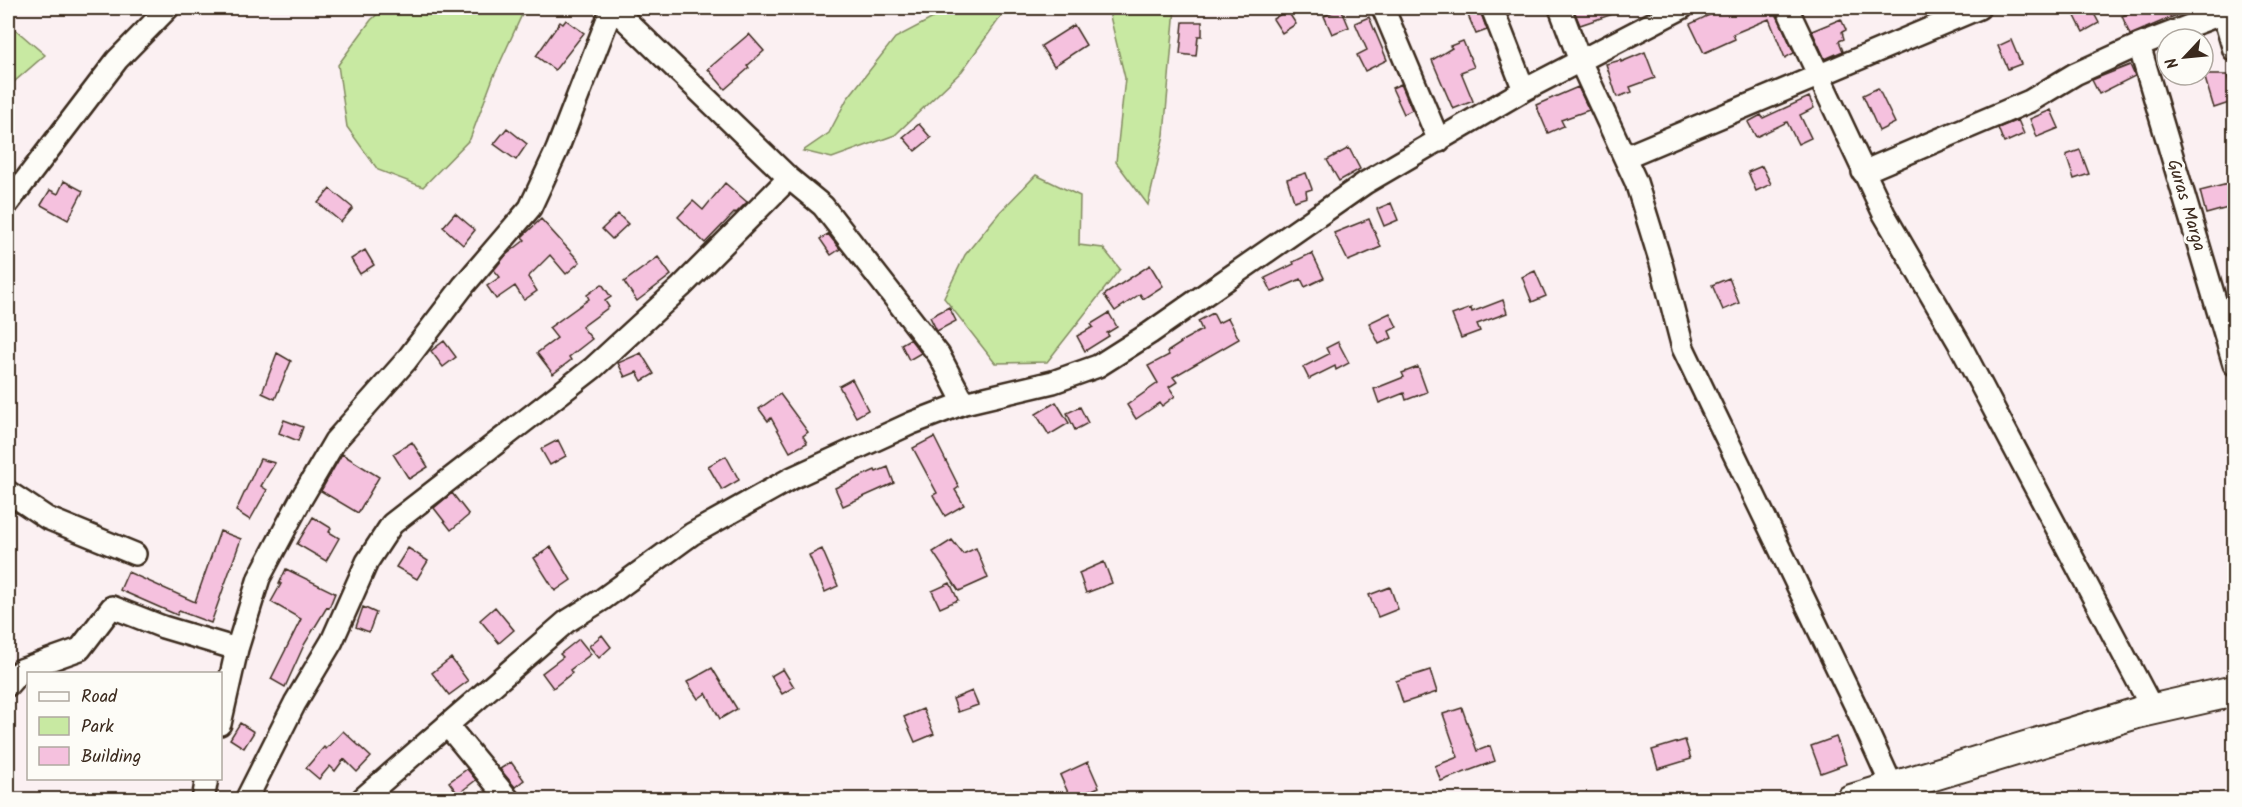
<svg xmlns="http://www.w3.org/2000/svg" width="2242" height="807" viewBox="0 0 2242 807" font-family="Kalam,sans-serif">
	<rect width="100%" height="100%" fill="#fbf0f2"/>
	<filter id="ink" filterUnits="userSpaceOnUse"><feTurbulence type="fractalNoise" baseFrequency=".0167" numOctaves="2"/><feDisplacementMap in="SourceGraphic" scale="12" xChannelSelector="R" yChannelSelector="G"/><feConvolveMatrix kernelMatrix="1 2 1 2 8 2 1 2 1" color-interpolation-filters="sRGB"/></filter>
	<g filter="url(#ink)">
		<path fill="#c8e9a2" stroke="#828a60" stroke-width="1.5" d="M384 8H525L493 78 470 139 423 187 378 170 347 127 338 65 371 20Z
			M937 8H1007L962 71 895 135 832 158 803 151 829 133 847 99 895 38 937 16Z
			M1108 8H1175L1164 135 1148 205 1116 162 1125 78Z
			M8 23 45 55 8 87Z
			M1036 175 1080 196 1079 245 1103 248 1120 269 1047 362 995 363 944 298 965 255 999 213Z"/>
		<path fill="#f5c1de" stroke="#3b2a1e" stroke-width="1.5" d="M1341 8 1349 27 1332 34 1324 16Z
			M1479 8 1487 30 1476 34 1467 13Z
			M1573 8H1625V10L1580 25Z
			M1724 8H1774L1794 53 1785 58 1769 19 1733 34 1735 39 1704 53 1690 24Z
			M2071 8H2091L2099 23 2083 32Z
			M2142 8H2193L2130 35 2122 16Z
			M1287 10 1296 24 1282 33 1273 19Z
			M1369 17 1387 60 1365 71 1357 55 1367 50 1355 23Z
			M1841 19 1846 30 1842 32 1844 39 1839 41 1843 51 1825 59 1812 31Z
			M566 20 584 33 555 70 536 56 560 22 563 24Z
			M1183 22H1202V36H1198L1196 56 1180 54Z
			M1074 25 1086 45 1054 66 1041 46Z
			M749 34 764 51 747 66 749 68 725 89 708 69Z
			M2011 40 2021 64 2008 69 1998 46Z
			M1463 41 1474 67 1461 72 1473 101 1453 109 1432 60 1452 48 1450 46Z
			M1645 52 1655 78 1630 87 1632 92 1617 97 1606 64 1621 60V62Z
			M2130 65 2135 76 2099 94 2092 80Z
			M2204 75H2227L2235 101 2214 108Z
			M1401 84 1412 110 1404 114 1392 88Z
			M1578 87 1589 110 1561 120 1564 126 1548 133 1536 105Z
			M1878 88 1895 123 1879 131 1863 95Z
			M1809 97 1814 108 1800 115 1811 138 1798 144 1787 122 1756 137 1748 122 1761 115 1763 118Z
			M2051 110 2059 128 2037 137 2030 119Z
			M2018 120 2024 134 2004 143 1998 128Z
			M919 124 931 138 915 151 903 137Z
			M507 128 527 144 516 160 494 144Z
			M1349 148 1360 169 1339 181 1327 160Z
			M2080 150 2089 174 2074 179 2066 155Z
			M1762 166 1771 184 1756 191 1748 172Z
			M1306 173 1312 189 1306 191 1307 197 1294 201 1287 179Z
			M64 181 83 191 68 220 41 205 50 190 58 194Z
			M725 183 747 202 736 213 735 212 705 243 678 217 693 201 703 210Z
			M2232 183 2235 206 2206 214 2200 191Z
			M330 189 353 208 341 222 318 203Z
			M1391 203 1398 220 1384 226 1377 209Z
			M455 213 475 230 463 245 443 227Z
			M618 214 628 224 612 239 602 229Z
			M541 219 580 262 566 274 550 255 528 277 537 291 524 300 515 286 496 299 487 286 500 277 494 270 506 255 525 240 522 237Z
			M1369 219 1381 247 1348 261 1334 233Z
			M828 234 840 249 831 255 820 239Z
			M365 250 374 265 360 274 351 259Z
			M1312 253 1324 278 1305 287 1301 279 1272 292 1265 278 1294 264 1293 262Z
			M658 257 671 275 637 301 624 282Z
			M1150 265 1163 286 1143 299 1140 294 1115 311 1104 295Z
			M1535 271 1546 296 1532 302 1522 277Z
			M1729 278 1739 303 1723 310 1712 285Z
			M602 284 611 297 605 301 609 307 582 327 592 339 569 357 571 360 553 374 537 353 557 338 549 328 589 299 587 295Z
			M1503 300 1507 313 1477 324 1480 331 1461 338 1452 315 1471 308 1472 312Z
			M949 307 956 321 937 331 930 317Z
			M1109 313 1117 327 1107 333 1109 336 1085 351 1077 336 1093 327 1091 324Z
			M1213 313 1218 323 1228 318 1239 339 1173 377 1177 382 1169 387 1175 396 1162 406 1160 403 1136 419 1127 405 1158 383 1148 366 1169 355 1167 352 1181 343 1180 342 1202 330 1198 321Z
			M1390 313 1397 327 1389 331 1392 338 1379 344 1369 323Z
			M910 339 921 353 909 360 901 344Z
			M444 341 456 357 443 367 431 351Z
			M1338 342 1349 363 1336 370 1335 366 1309 379 1303 367 1329 354 1326 348Z
			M277 353 291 361 275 399 262 393Z
			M641 353 654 374 642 381 637 372 625 377 618 363Z
			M1418 367 1427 392 1406 400 1404 393 1379 403 1374 389 1404 377 1402 373Z
			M852 379 868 410 856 417 839 386Z
			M780 394 808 432 803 436 807 443 790 452 771 418 768 421 759 409Z
			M1056 402 1069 423 1049 435 1036 414Z
			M1080 407 1088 423 1075 430 1067 413Z
			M284 420 303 427 298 441 279 433Z
			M934 437 959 487 955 490 964 505 945 516 933 495 937 493 913 448Z
			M558 440 566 456 550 465 541 449Z
			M412 442 428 467 409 479 393 454Z
			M342 454 379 477 358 513 321 491Z
			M726 456 739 480 722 490 708 466Z
			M260 459 275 463 261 486 267 490 250 520 236 511Z
			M888 467 894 483 843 506 835 488 875 470 876 472Z
			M452 493 469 515 451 530 434 508Z
			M313 517 331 528 329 532 339 538 326 561 297 544Z
			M220 531 241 539 211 623 179 611 177 615 120 590 128 572 195 602Z
			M952 540 963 554 976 548 988 578 959 591 933 552Z
			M551 547 571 580 555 591 534 558Z
			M408 548 428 561 417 579 396 567Z
			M822 549 838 586 825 592 809 555Z
			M1104 562 1112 583 1086 593 1079 573Z
			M286 569 335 593 329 608 327 607 304 645 285 687 271 679 301 619 271 602 281 584H279Z
			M950 583 958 600 940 608 932 591Z
			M1390 587 1398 609 1378 617 1369 595Z
			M363 607 376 613 369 632 356 627Z
			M495 607 514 630 499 643 480 620Z
			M602 635 611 647 599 658 589 646Z
			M579 639 591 654 570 670 572 673 553 688 542 673 563 657 560 654Z
			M451 658 468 681 449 695 432 673Z
			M712 668 737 709 720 719 706 693 698 699 687 682Z
			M783 669 794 687 782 694 771 676Z
			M1430 670 1437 692 1403 703 1396 681Z
			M972 691 978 705 958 712 953 699Z
			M1462 708 1477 751 1490 746 1495 761 1441 781 1435 766 1458 757 1443 714Z
			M923 709 934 734 915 742 904 717Z
			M240 723 254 732 244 748 230 739Z
			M343 731 371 757 357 772 344 759 335 771 330 766 319 779 306 768 324 747 326 749Z
			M1836 737 1846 764 1821 773 1811 746Z
			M1685 740 1691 759 1658 769 1652 750Z
			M511 762 524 780 515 787 500 769Z
			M1088 762 1099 787 1071 799 1060 775Z
			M467 769 476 780 458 794 449 782Z"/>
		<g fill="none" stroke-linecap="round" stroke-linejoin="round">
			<g stroke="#3b2a1e" stroke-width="26">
				<path id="street" d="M613 8 789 178 823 206 939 355 964 403
					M1383 8 1439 141
					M1492 8 1524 90
					M1560 8 1580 61 1636 182 1661 263 1683 348 1857 709 1892 786
					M1787 8 1884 214 1959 343 2153 710
					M2223 13 2234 50
					M2139 45 2234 364
					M1625 157 1979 8
					M1863 172 2030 101 2075 74 2139 45 2234 9
					M8 203 117 60 168 8
					M8 492 47 518 135 554
					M8 685 21 670 80 649 112 607 163 627 237 649
					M220 724 237 649 259 578 301 499 335 441 405 362 464 285 530 208 557 150 612 8
					M447 725 509 800
					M203 800 207 778
					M246 800 295 703 332 641 367 562 392 524 593 368 681 287 789 178
					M361 800 566 622 603 599 692 534 792 478 912 423 964 403 1053 382 1098 366 1150 333 1365 183 1524 90 1682 8"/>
			</g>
			<g stroke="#3b2a1e" stroke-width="34">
				<path id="secondary" d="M1851 800 2137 713 2234 691"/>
			</g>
			<use href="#street" stroke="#fdfcf7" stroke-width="21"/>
			<use href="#secondary" stroke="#fdfcf7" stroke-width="30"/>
		</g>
	</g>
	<g text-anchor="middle" stroke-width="6" stroke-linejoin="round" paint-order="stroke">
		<g font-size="18" fill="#3b2a1e" stroke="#fdfcf7">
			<text transform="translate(2187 205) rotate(73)" y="6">Guras Marga</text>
		</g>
	</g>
	<rect width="2242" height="807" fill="none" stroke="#fdfcf7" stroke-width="30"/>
	<rect x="15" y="15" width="2212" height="777" fill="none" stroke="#3b2a1e" stroke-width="2" filter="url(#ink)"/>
	<rect x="27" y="672" width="195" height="108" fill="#fdfcf7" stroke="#afa8a0" stroke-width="1.5"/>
	<rect x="39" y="692" width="30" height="9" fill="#fdfcf7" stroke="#afa8a0" stroke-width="1.5"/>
	<text x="81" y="702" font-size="18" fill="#3b2a1e">Road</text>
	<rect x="39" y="717" width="30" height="18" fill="#c8e9a2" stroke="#afa8a0" stroke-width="1.5"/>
	<text x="81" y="732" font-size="18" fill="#3b2a1e">Park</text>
	<rect x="39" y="747" width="30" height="18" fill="#f5c1de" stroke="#afa8a0" stroke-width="1.5"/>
	<text x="81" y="762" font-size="18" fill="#3b2a1e">Building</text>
	<g transform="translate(2185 57) rotate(244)"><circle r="28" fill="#fdfcf7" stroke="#afa8a0" stroke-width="1.5"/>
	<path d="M0-4.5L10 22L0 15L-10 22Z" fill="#3b2a1e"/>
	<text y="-9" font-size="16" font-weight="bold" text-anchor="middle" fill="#3b2a1e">N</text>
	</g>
</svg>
